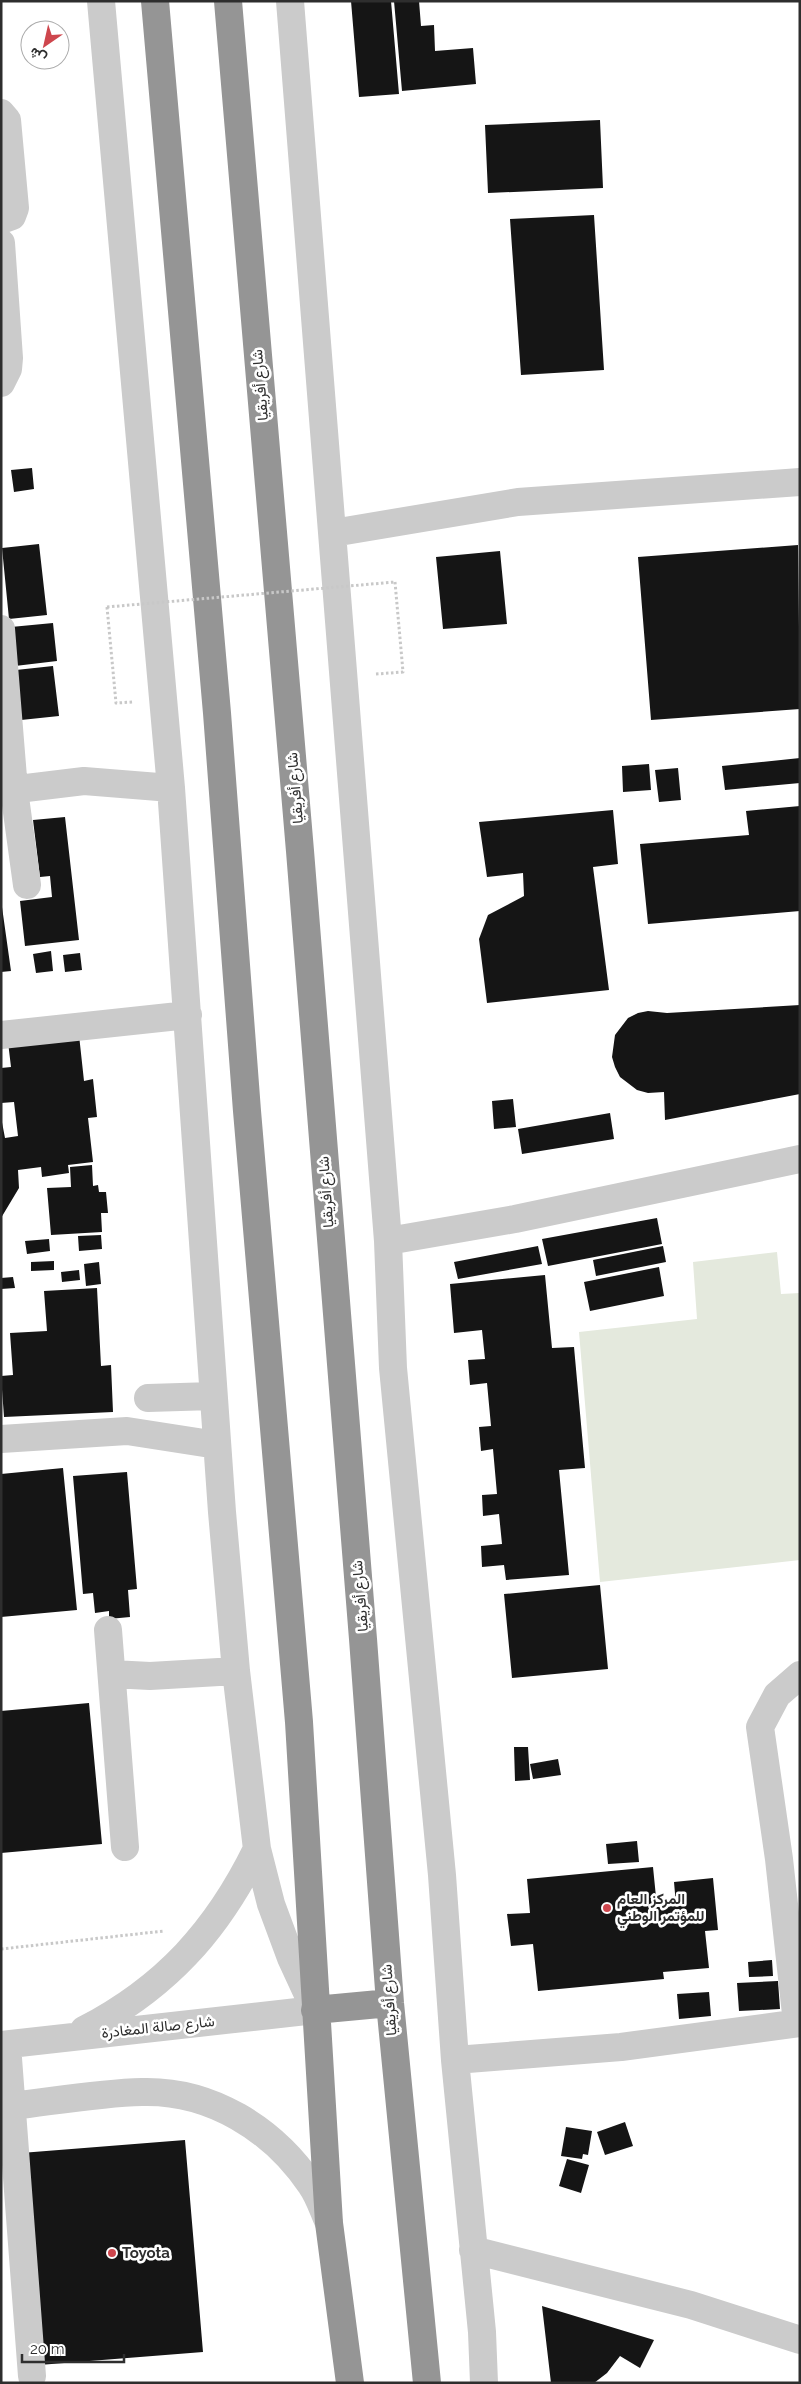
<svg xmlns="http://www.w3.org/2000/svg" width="801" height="2384" viewBox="0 0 801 2384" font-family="Raleway,Vazirmatn,sans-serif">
	<rect width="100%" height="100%" fill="#fff"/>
	<path fill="#e4e9dd" d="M777 1252 781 1294 800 1293V1560L600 1582 579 1332 697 1319 693 1262Z"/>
	<path fill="#151515" d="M351 1H391L399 94 359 97Z
		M394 1H419L421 26 434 25 435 51 473 48 476 84 402 91Z
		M600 120 603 188 488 193 485 125Z
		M594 215 604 370 521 375 510 219Z
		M32 468 34 489 14 492 11 470Z
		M39 544 47 615 9 619 2 548Z
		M798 545 800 709 651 720 638 557Z
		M500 551 507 624 443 629 436 557Z
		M53 623 57 661 15 666 11 627Z
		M53 666 59 716 21 720 16 670Z
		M800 758V783L725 790 722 766Z
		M649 764 651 790 623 792 622 766Z
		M678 768 681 800 659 802 655 770Z
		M800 806V911L648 924 640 844 749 835 746 811Z
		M613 810 618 864 593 867 609 990 487 1003 479 939 488 915 524 896 523 873 487 877 479 822Z
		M65 817 79 940 25 946 20 901 52 897 50 876 40 877 33 820Z
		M1 900 11 971 1 972Z
		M51 951 53 971 36 973 33 954Z
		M80 953 82 970 65 972 63 955Z
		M800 1005V1094L665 1120 664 1092 648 1093 637 1090 620 1077 615 1067 612 1057 615 1035 628 1018 638 1013 648 1011 667 1013Z
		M79 1035 84 1081 93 1079 97 1117 88 1118 93 1162 68 1165 69 1173 42 1177 41 1167 18 1170 19 1188 1 1218V1117L5 1138 18 1136 14 1102 1 1103V1068L11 1067 8 1042Z
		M513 1099 516 1127 494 1129 492 1101Z
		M610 1113 614 1139 522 1154 518 1129Z
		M92 1165 93 1186 98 1185 99 1192H106L108 1213H101L102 1232 51 1235 47 1188 71 1187 70 1167Z
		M657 1218 662 1244 548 1266 542 1239Z
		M101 1235 102 1249 79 1251 78 1236Z
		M49 1239 50 1251 27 1254 25 1241Z
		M538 1246 542 1264 458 1279 454 1262Z
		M663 1246 666 1262 596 1276 593 1260Z
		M54 1261V1270L31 1271V1262Z
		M99 1262 101 1284 86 1286 84 1264Z
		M659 1267 664 1296 590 1311 584 1282Z
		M79 1270 80 1280 62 1282 61 1272Z
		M545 1275 552 1348 574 1347 585 1468 559 1470 569 1575 506 1580 504 1565 482 1567 481 1546 502 1544 499 1514 483 1516 482 1495 497 1494 493 1449 481 1451 479 1427 491 1426 487 1383 470 1385 468 1360 485 1359 482 1330 454 1333 450 1284Z
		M13 1277 15 1288 1 1289V1278Z
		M97 1288 101 1366 111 1365 113 1412 4 1417 1 1376 13 1375 10 1333 47 1331 44 1291Z
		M63 1468 77 1610 1 1617V1474Z
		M127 1472 137 1589 128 1590 130 1617 109 1619V1611L95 1613 93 1593 83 1594 73 1476Z
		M600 1585 608 1669 512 1678 504 1594Z
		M89 1703 102 1844 1 1853V1711Z
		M514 1747H528L530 1780 515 1781Z
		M558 1759 561 1775 533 1779 530 1764Z
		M637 1841 639 1862 608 1864 606 1844Z
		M653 1867 657 1907 676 1905 674 1882 713 1878 718 1930 705 1931 709 1968 663 1972 664 1979 538 1991 533 1944 511 1946 507 1914 530 1913 527 1879Z
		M772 1960 773 1976 749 1977 748 1962Z
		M778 1981 780 2009 739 2011 737 1983Z
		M709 1992 711 2016 679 2019 677 1994Z
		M625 2122 633 2146 605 2155 597 2132Z
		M566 2127 592 2131 588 2155 583 2154 582 2159 561 2156Z
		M185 2140 203 2352 39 2365 21 2153Z
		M567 2159 589 2165 581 2193 559 2186Z
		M542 2306 654 2340 640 2368 620 2356 607 2373 594 2383H551Z"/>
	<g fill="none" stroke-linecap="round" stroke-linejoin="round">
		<path stroke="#c8c8c8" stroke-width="3" stroke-dasharray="2.5 2.5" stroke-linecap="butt" d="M107 607 116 703 133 702
			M376 674 403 672 395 582
			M1 1949 164 1931"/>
		<path stroke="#cbcbcb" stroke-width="28" d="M290 1 388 1241 393 1368 442 1875 455 2060 482 2332 484 2383
			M1 113 7 120 15 208 12 216 1 220
			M1 243 9 358 8 369 1 383
			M333 533 518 502 800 482
			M1 629 14 790 27 885
			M1 791 84 781 171 788
			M1 1035 188 1015
			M388 1241 515 1219 800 1159
			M148 1398 213 1396
			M1 1439 127 1431 217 1445
			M108 1630 125 1847
			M112 1674 150 1676 236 1671
			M797 2023 779 1859 760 1727 777 1695 800 1675
			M84 2030C165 1988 217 1931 257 1849
			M1 2045 315 2010 291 1958 271 1904 257 1849 236 1671 222 1512 171 788 101 1
			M7 2045 32 2376
			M455 2060 621 2047 800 2023
			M13 2106C55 2101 99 2093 142 2092 211 2090 273 2129 311 2185 319 2196 323 2210 329 2223
			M473 2250 691 2305 800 2340"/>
		<path stroke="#959595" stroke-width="28" d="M155 1 217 713 247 1111 299 1722 329 2223 350 2383
			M228 1 300 851 363 1639 390 2003 427 2383
			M315 2010 390 2003"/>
		<path stroke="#c8c8c8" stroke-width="3" stroke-dasharray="2.5 2.5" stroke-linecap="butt" d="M107 607 395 582"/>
	</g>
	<g fill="#ce464d" stroke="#fff" stroke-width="2">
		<circle cx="607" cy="1908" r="5"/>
		<circle cx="112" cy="2253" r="5"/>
	</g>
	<g text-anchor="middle" stroke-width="5" stroke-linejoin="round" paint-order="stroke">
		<g font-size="15" fill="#2e2e2e" stroke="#fff">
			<text transform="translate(260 385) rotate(-95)" y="5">شارع أفريقيا</text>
			<text transform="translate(295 788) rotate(-95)" y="5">شارع أفريقيا</text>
			<text transform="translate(326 1192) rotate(-94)" y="5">شارع أفريقيا</text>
			<text transform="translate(360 1596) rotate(-95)" y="5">شارع أفريقيا</text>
			<text transform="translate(389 2000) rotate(-94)" y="5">شارع أفريقيا</text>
			<text transform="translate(158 2027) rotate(-6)" y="5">شارع صالة المغادرة</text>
		</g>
		<g font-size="15" font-weight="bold" fill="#2e2e2e" stroke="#fff" text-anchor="start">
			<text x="617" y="1904">المركز العام<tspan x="617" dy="17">للمؤتمر الوطني</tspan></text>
			<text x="122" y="2258">Toyota</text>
		</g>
	</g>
	<rect width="801" height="2384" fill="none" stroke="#2e2e2e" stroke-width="5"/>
	<g transform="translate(45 45) rotate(214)"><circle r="24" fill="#ffffff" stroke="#ababab"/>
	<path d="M0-4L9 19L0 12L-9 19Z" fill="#ce464d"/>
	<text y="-8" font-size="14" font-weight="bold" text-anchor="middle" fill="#2e2e2e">ش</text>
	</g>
	<path d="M22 2354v8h102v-8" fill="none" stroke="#2e2e2e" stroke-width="2.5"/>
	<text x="30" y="2354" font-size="15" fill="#2e2e2e" stroke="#ffffff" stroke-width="4" paint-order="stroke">20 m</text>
</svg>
